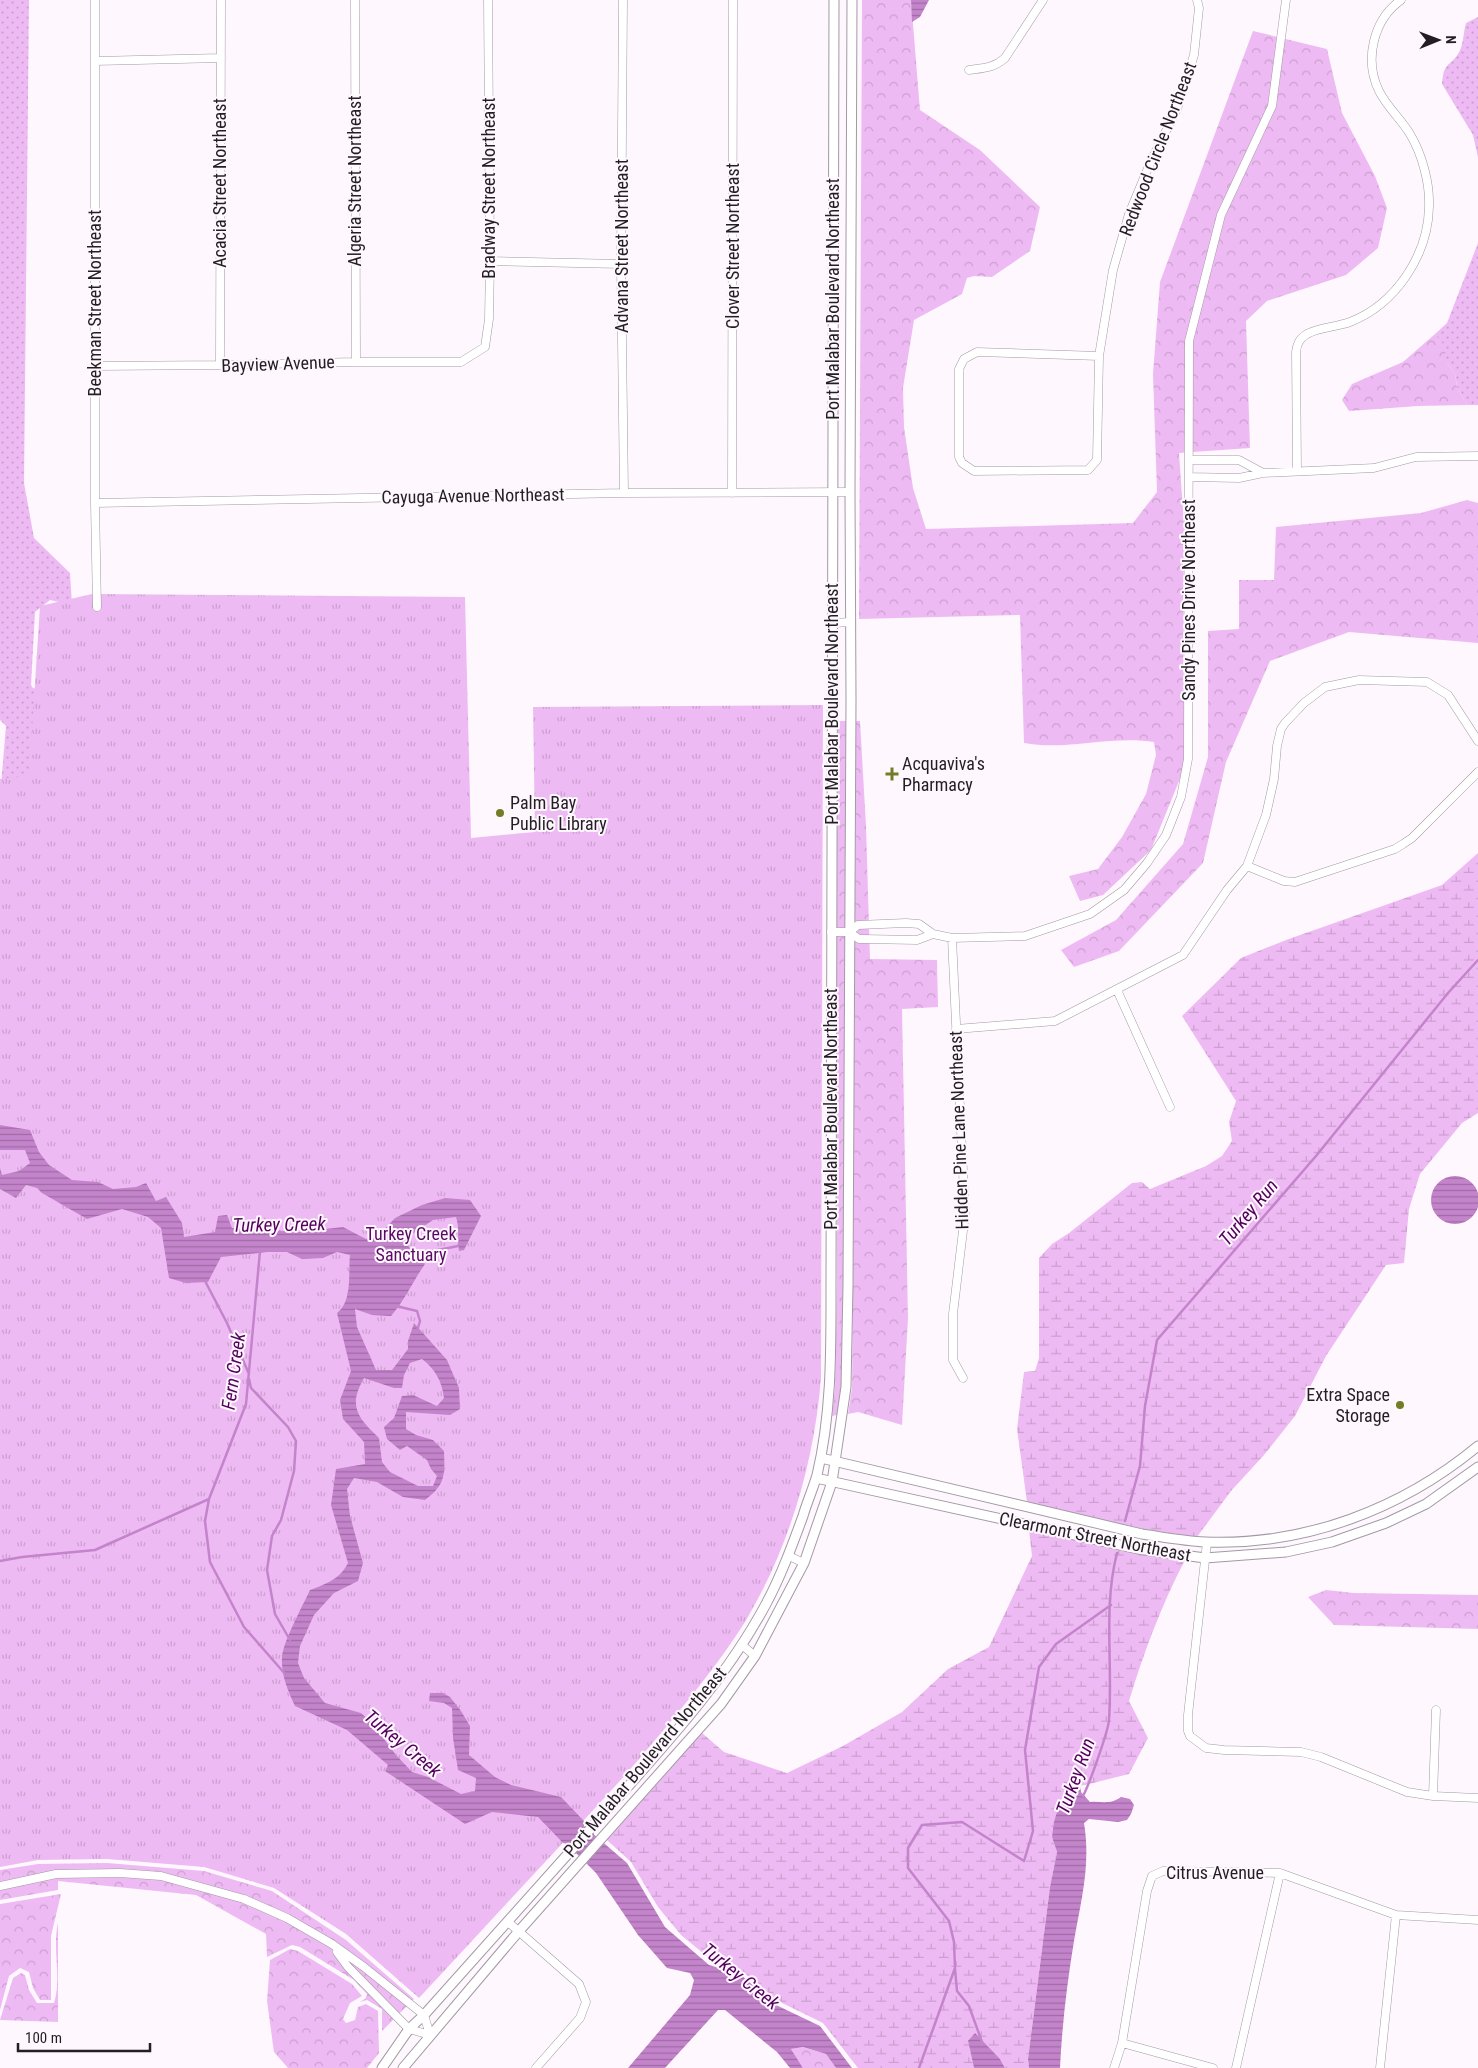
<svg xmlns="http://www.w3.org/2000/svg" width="1478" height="2068" viewBox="0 0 1478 2068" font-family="'Roboto Condensed',sans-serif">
	<defs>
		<pattern id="grass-dots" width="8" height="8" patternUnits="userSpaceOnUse" patternTransform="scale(1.25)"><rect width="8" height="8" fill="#eebaf3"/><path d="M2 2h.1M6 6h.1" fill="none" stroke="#cc9fd0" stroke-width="1.8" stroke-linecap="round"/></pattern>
		<pattern id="forest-crowns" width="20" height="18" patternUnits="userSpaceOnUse" patternTransform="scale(1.25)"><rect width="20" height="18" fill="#eebaf3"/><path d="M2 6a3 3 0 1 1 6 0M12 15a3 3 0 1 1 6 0" fill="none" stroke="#cc9fd0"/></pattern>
		<pattern id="wetland-marsh" width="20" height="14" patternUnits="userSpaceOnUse" patternTransform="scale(1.25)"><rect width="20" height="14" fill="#eebaf3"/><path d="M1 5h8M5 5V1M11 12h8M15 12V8" fill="none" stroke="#cc9fd0"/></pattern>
		<pattern id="park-tufts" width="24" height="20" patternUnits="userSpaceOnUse" patternTransform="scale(1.25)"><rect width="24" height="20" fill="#eebaf3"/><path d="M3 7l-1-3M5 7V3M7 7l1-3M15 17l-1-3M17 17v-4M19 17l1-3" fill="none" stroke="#cc9fd0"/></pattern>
		<pattern id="water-rules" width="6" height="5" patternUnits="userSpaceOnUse" patternTransform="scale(1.25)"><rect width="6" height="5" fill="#c484cb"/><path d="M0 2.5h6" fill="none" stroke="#9f6ba4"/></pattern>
	</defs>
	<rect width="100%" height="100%" fill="#fef8fe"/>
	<path fill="url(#grass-dots)" d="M0 0H29L24 483 34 538 70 573 72 605 50 600 35 612 31 685 33 688 79 705 41 768 0 797 6 726 0 720Z
		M1478 17V157L1473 135 1442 84C1444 61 1449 68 1458 54 1464 45 1463 33 1466 23Z
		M1478 243V405H1467L1457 387 1455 374 1447 363 1435 334 1447 323Z"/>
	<path fill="url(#forest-crowns)" d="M862 0H911L920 110 980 150 1040 207 1030 251 992 277 974 276 967 278 962 294 914 320 903 388 904 427 913 488 926 529 1133 523 1157 492 1153 374 1160 282 1253 31 1327 49 1342 113 1375 176 1387 208 1378 248 1346 275 1267 301 1246 321 1250 448 1179 453 1184 524 1183 688 1188 759 1151 850 1103 895 1080 901 1069 876 1098 869 1122 837 1146 794 1156 755 1154 742C1111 735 1067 751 1024 743L1020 615 859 619Z
		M1435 334 1444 345 1447 363 1455 374 1457 387 1467 405 1418 406 1349 411 1342 400 1352 384 1403 362Z
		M1467 500 1478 503V643L1349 632 1270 661 1226 762 1203 863 1119 951 1074 967 1061 950 1116 920 1183 844 1208 757V631L1239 629V580H1274L1276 527 1421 513Z
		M838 721H846L843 1285 841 1387 837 1415 832 1416 835 1387 837 1284 836 932Z
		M856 721H860L866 826 870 959 937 960 938 1007 902 1009 908 1318 902 1425 858 1412 848 1414 852 1388 853 1285Z
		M1326 1590 1354 1593 1478 1595V1629L1334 1625 1308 1597Z
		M107 1863 204 1871 272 1891 346 1940 414 1999 382 2031V2009L367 2000 360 2002 366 1998 367 1994 354 1980 300 1947 292 1945 267 1957 266 1934 196 1895 58 1881V1890L0 1900V1870L38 1864Z
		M61 1894 51 1936V2000H40L33 1988 29 1972 20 1968 9 1976 0 2010V1904Z
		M58 1923V2022L0 2020 13 1978 21 1973 25 1975 29 1990 37 2003H54C62 1978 52 1949 58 1923Z
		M290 1949 298 1951 352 1984 362 1996 350 2003 343 2019 346 2023 355 2020 358 2007 366 2004 378 2011 379 2053 367 2068H288L274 2052 267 2001 270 1960Z
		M803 2047 826 2054 836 2068H803L791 2049Z"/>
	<path fill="url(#wetland-marsh)" d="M1478 853V1113L1462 1123 1420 1174 1409 1209 1404 1263 1386 1265 1326 1356 1295 1416 1264 1455 1231 1491 1197 1537 1143 1529 1027 1502 1017 1429 1024 1372 1035 1371 1039 1358V1258L1052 1244 1069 1233 1132 1183 1142 1182 1150 1189 1206 1166 1222 1156 1232 1141 1229 1122 1236 1101 1182 1016 1241 958 1286 940 1442 885Z
		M1029 1530 1137 1554 1185 1560C1161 1606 1144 1652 1129 1701L1148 1738 1129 1774 1085 1785 1076 1786 1052 1837 1057 1852 1050 1887 1028 2059 1029 2068H1005L1000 2059 968 2041 974 2068H858L823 2023 778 2001 743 1972 715 1963 681 1935 658 1907 631 1862 607 1840 702 1733 724 1752 787 1773 843 1746 902 1712 948 1669 989 1647 1032 1556Z"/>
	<path fill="url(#park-tufts)" d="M92 594 465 597 471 838 535 832 533 707 823 705 821 1378C814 1464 789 1548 745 1622 728 1649 708 1675 689 1699 655 1741 621 1781 584 1820 529 1879 474 1939 419 1998L346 1934 274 1888 204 1867 107 1859 38 1860 0 1867V779L29 776 40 606Z"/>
	<path fill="url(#water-rules)" fill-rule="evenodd" d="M911 0H929L920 17 912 22Z
		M0 1125 30 1130 39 1152 49 1165 72 1180 98 1182 113 1189 136 1187 146 1183 156 1201 166 1197 182 1223 184 1237 215 1232 218 1216 227 1215 232 1228 298 1232 343 1227 366 1239 380 1234 395 1218 422 1205 445 1198 470 1200 481 1216 464 1250 459 1251C457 1239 460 1229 456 1217L433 1220 412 1234 408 1246 425 1264C413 1281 405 1300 391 1316L372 1315 355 1309 357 1327 376 1370H392L408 1349V1341L414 1323 447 1360 459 1388 460 1409 450 1415 406 1412V1429L416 1435 433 1440 444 1451C445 1476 445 1485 425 1500L403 1497 377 1482 354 1478 347 1489 350 1516 363 1563 358 1581 334 1593 314 1615 300 1646 298 1663 304 1678 325 1703 361 1713 372 1723 396 1755 412 1772 428 1777 461 1794 475 1791 476 1778 458 1770 453 1738 452 1708 444 1703 429 1701 430 1693H443L450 1697 461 1711 470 1726 469 1755 495 1777 511 1785 561 1797 584 1821V1826L627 1863 665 1927 709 1965 740 1974 774 2004 820 2026 852 2068H836L826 2054 803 2047 791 2049 803 2068H790L777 2052 725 2010H718L665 2068H628L690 1995 694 1980 690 1973 667 1968 638 1935 596 1873 567 1844 563 1843 538 1817 492 1812 465 1824 385 1771 388 1765 347 1730 295 1706C288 1691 281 1675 282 1658 282 1644 303 1605 310 1590 326 1584 340 1579 348 1563L331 1505 336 1469 365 1464 364 1442 343 1419 340 1400 351 1371 337 1313C353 1301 348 1272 350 1255L337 1252 323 1258 302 1259 287 1252H267L221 1257 208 1282 186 1283 169 1278 161 1228 148 1217 122 1209 87 1219 42 1193 37 1188 26 1185 16 1198 0 1189V1168L2 1175 19 1171 30 1163 25 1150H0ZM422 1359C435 1369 442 1381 444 1398L437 1406 413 1395 402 1396 394 1418 384 1427 387 1439 400 1450 407 1446 427 1460 431 1469 437 1476 433 1486H418L390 1472 382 1462 379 1438C357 1417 348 1406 364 1378L394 1388H402L404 1375 410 1363Z
		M1431 1200a24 24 0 1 1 48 0a24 24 0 1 1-48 0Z
		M1076 1786H1080L1081 1792 1090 1802C1102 1801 1110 1805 1121 1797L1130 1799 1134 1805 1131 1814 1127 1820 1118 1822 1089 1819 1084 1823C1091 1865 1081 1900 1074 1941 1067 1983 1062 2026 1060 2068H1029L1028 2059 1050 1887 1057 1852 1052 1837 1054 1822 1059 1805 1066 1794Z
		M975 2033 1000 2059 1005 2068H974L968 2041Z"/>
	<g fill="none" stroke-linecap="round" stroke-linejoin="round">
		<path stroke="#c484cb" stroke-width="2.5" d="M418 1260 428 1252 458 1246 460 1243
			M205 1281 227 1323 249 1374
			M396 1306 417 1311 420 1321 417 1331
			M249 1379 251 1388 288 1427 296 1441 294 1471 281 1520 272 1536 267 1570 275 1614 290 1640
			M209 1499 205 1521 210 1562 244 1627 286 1675
			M1125 1521 1140 1466 1145 1406 1157 1340 1316 1156 1448 993 1478 960
			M0 1561 22 1557 95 1550 209 1499 246 1404 260 1251
			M1083 1796C1089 1785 1108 1732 1109 1720 1113 1665 1103 1607 1117 1553
			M955 1969 957 1991 969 2006 982 2042
			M919 2068 955 1968 954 1942 949 1921 908 1868V1848L922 1825 962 1822 1024 1861 1033 1831 1025 1750 1039 1667 1056 1644 1111 1605"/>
		<g stroke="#a399a4" stroke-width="9">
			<path id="minor" d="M95 0V503L97 607
				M355 0 356 362
				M623 0 621 264 624 493
				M95 61 221 58
				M969 70C984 68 994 68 1005 58L1043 0
				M490 261 621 264
				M1099 356 977 352 964 359 959 369V457L962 463 974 471 1088 470 1097 460 1099 356 1113 270 1129 214 1151 161 1177 109 1194 55 1199 8 1197 0
				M220 365 221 0
				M96 366 220 365 356 362H461L485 347 489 319 490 261 488 0
				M1189 460H1239L1263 473
				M1297 471 1296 352C1297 344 1299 339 1307 334 1319 327 1337 327 1350 322 1396 304 1428 255 1429 207 1430 183 1422 154 1410 134 1401 119 1387 107 1379 91 1364 60 1373 20 1401 0
				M1189 477 1239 478 1263 473 1374 468 1416 457 1478 456
				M732 493 733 0
				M95 503 624 493 850 492
				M833 623 851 622
				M1247 866 1284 881 1295 882 1395 849 1403 844 1412 838 1478 772
				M831 932H849L859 939H863L917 940 933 934 952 938 1025 936 1090 914 1124 890 1147 863 1166 835 1181 797 1188 759 1189 341 1221 215 1272 106 1286 0
				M849 932 858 925 906 923 919 924 933 934
				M952 938 965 1214 953 1314V1360L963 1378
				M1117 990 1170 1107
				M956 1029 1055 1021 1183 955 1227 890 1247 866 1266 815 1274 779 1277 746 1281 729 1285 723 1304 703 1325 687 1359 680 1427 682 1448 695 1478 741
				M1207 1542 1188 1715V1731L1190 1736 1206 1748 1224 1750 1301 1752 1321 1757 1407 1792 1433 1796 1478 1798
				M789 1556 804 1563
				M742 1645 755 1656
				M1433 1796 1436 1710
				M0 1886 56 1874 120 1873 161 1876 244 1899 287 1918 332 1944 364 1967 424 2015 430 2035
				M508 1922 579 1984 586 2002 580 2018 536 2068
				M337 1952 348 1967 409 2029 430 2035
				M1122 2043 1213 2068
				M1114 2068 1122 2043 1147 1891 1152 1876 1163 1871 1280 1873 1396 1915 1478 1920
				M1236 2068 1280 1873
				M1380 2068 1396 1915"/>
		</g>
		<g stroke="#a399a4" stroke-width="11">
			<path id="tertiary" d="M821 1458 1142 1534C1163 1537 1184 1541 1205 1542 1305 1546 1402 1509 1478 1446
				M816 1478 1138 1549 1205 1558 1286 1552 1332 1542 1386 1523 1426 1504 1478 1467
				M382 2068 409 2029 424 2015C483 1949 542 1883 601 1817 660 1750 723 1684 766 1604 781 1576 792 1546 803 1516 807 1502 813 1489 817 1475 832 1412 831 1348 831 1284L834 0
				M403 2068 519 1931 721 1704 755 1656 804 1563 832 1482 846 1387 848 1285 851 700 850 492 852 0"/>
		</g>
		<use href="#minor" stroke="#fff" stroke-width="8"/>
		<use href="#tertiary" stroke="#fff" stroke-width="9"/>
	</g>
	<g fill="#757b26" stroke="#fef8fe" stroke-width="2">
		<path d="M889.5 766.5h5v5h5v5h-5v5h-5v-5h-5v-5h5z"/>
		<circle cx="500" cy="813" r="5"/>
		<circle cx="1400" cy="1405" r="5"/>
	</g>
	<g text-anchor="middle" stroke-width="4" stroke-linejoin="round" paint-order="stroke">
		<g font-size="18" fill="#221e22" stroke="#fef8fe">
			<text transform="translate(1158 149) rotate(-69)" y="6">Redwood Circle Northeast</text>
			<text transform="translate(355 181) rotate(-90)" y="6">Algeria Street Northeast</text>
			<text transform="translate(220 183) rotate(-90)" y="6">Acacia Street Northeast</text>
			<text transform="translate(489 188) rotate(-90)" y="6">Bradway Street Northeast</text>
			<text transform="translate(622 246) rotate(-90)" y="6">Advana Street Northeast</text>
			<text transform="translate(733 246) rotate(-90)" y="6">Clover Street Northeast</text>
			<text transform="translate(833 299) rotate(-90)" y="6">Port Malabar Boulevard Northeast</text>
			<text transform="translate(95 303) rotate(-90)" y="6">Beekman Street Northeast</text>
			<text transform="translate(278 364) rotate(-2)" y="6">Bayview Avenue</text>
			<text transform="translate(473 496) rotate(-1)" y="6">Cayuga Avenue Northeast</text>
			<text transform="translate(1189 600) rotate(-90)" y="6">Sandy Pines Drive Northeast</text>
			<text transform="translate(832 704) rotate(-90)" y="6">Port Malabar Boulevard Northeast</text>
			<text transform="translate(831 1109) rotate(-90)" y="6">Port Malabar Boulevard Northeast</text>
			<text transform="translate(959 1130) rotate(-92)" y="6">Hidden Pine Lane Northeast</text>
			<text transform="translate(1095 1537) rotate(11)" y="6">Clearmont Street Northeast</text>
			<text transform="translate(645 1762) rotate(-50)" y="6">Port Malabar Boulevard Northeast</text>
			<text x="1215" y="1879">Citrus Avenue</text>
		</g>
		<g font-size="18" fill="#221e22" stroke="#fef8fe" text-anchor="start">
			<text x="902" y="770">Acquaviva's<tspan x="902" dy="21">Pharmacy</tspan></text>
			<text x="510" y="809">Palm Bay<tspan x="510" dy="21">Public Library</tspan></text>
			<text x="1390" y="1401" text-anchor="end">Extra Space<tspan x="1390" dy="21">Storage</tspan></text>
		</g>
		<g font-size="18" fill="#5c0965" stroke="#fef8fe">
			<text x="411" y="1240">Turkey Creek<tspan x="411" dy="21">Sanctuary</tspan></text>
		</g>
		<g font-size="19" font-style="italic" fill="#55005e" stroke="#fef8fe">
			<text transform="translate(1248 1212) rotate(-50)" y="7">Turkey Run</text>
			<text transform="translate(279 1224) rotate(-1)" y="7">Turkey Creek</text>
			<text transform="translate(233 1371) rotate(-82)" y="7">Fern Creek</text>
			<text transform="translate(403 1743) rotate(40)" y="7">Turkey Creek</text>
			<text transform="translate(1075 1776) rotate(-70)" y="7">Turkey Run</text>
			<text transform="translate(741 1976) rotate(39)" y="7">Turkey Creek</text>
		</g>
	</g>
	<g transform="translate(1438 40) rotate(89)" stroke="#fef8fe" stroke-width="4" paint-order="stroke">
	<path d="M0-4L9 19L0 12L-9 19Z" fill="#221e22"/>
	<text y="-8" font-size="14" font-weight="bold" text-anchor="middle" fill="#221e22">N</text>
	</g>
	<path d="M18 2043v8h132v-8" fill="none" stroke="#221e22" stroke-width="2.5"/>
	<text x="25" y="2043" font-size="15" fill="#221e22" stroke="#fef8fe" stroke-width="4" paint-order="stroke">100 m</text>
</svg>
